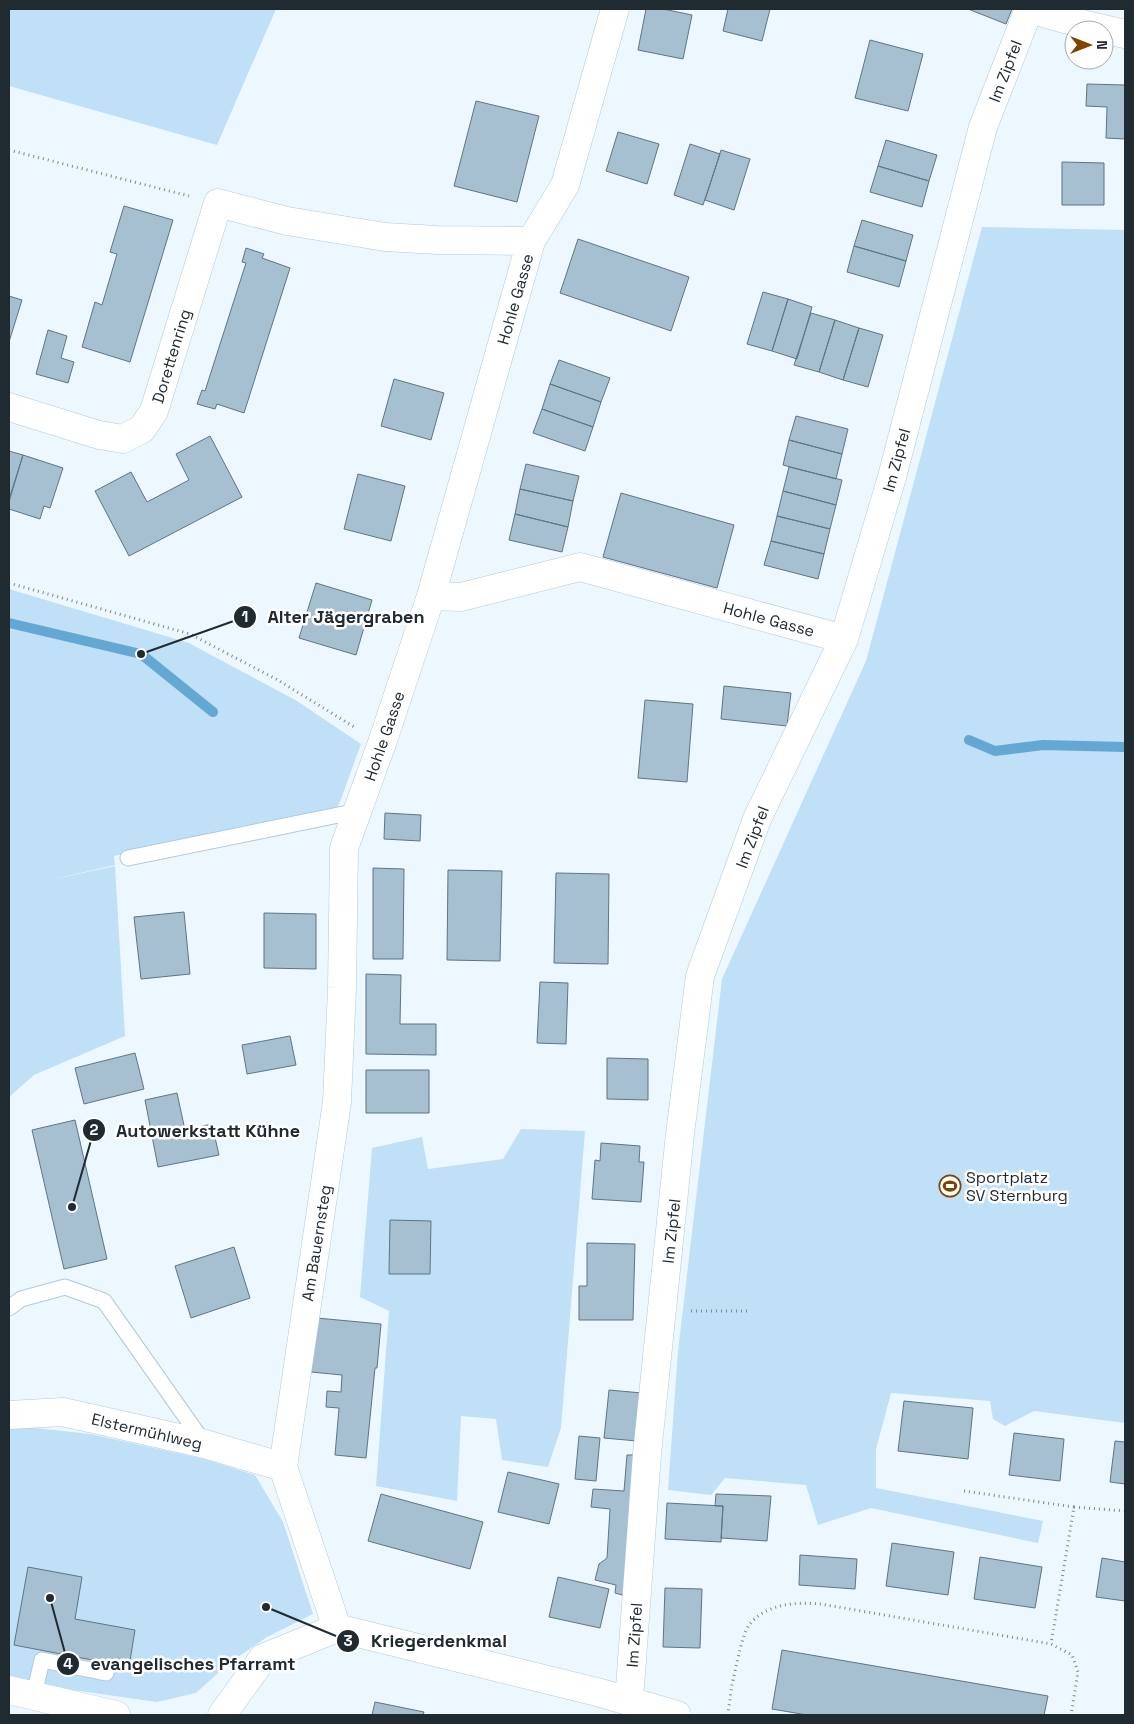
<svg xmlns="http://www.w3.org/2000/svg" width="1134" height="1724" viewBox="0 0 1134 1724" font-family="'Space Grotesk',sans-serif">
	<rect width="100%" height="100%" fill="#edf7ff"/>
	<path fill="#bfe0f7" d="M9 9H276L217 145 9 86Z
		M982 227 1125 230V1423L1034 1411 1005 1426 993 1419 990 1401 891 1393 876 1449V1488L1043 1521 1038 1543 871 1508 818 1525 806 1485 725 1478 711 1495 668 1490 678 1351 722 979 866 661Z
		M9 589 189 643 297 701 361 744 337 810 114 856 115 865 46 881 115 866 125 1036 34 1075 9 1097Z
		M521 1129 585 1131 561 1428 548 1467 502 1460 496 1419 461 1416 457 1501 376 1486 389 1311 360 1297 372 1148 422 1137 428 1169 503 1159Z
		M9 1425 90 1434 204 1459 255 1475 283 1522 313 1614 267 1637 228 1664 196 1693 157 1702 73 1690 9 1677Z"/>
	<g fill="none" stroke-linecap="round" stroke-linejoin="round">
		<path stroke="#63a7d3" stroke-width="10" d="M9 623 141 654 213 712
			M969 740 995 751 1043 745 1125 747"/>
	</g>
	<path fill="#a6c0d1" stroke="#5d7585" d="M646 9H663L692 15 683 59 638 50Z
		M728 9H770L762 41 723 31Z
		M968 9H1012L1006 24Z
		M870 40 923 54 908 111 855 98Z
		M1087 84 1125 85V139L1106 138 1107 107 1086 106Z
		M476 101 539 116 517 202 454 186Z
		M618 132 659 144 647 184 606 171Z
		M886 140 937 155 929 181 878 166Z
		M690 144 720 154 703 205 674 195Z
		M721 150 750 159 734 210 705 200Z
		M1062 162 1104 163V205H1062Z
		M878 166 929 181 922 207 870 192Z
		M124 206 173 220 130 362 82 347 95 302 102 305 117 254 110 252Z
		M862 220 913 235 906 261 854 246Z
		M578 239 689 277 671 331 560 293Z
		M854 246 906 261 899 287 847 272Z
		M246 248 264 254 262 258 290 268 244 413 217 404 215 409 197 404 202 390 205 391 246 263 242 262Z
		M763 292 788 299 772 351 747 344Z
		M9 296 22 300 9 342Z
		M788 299 812 307 797 359 772 351Z
		M811 313 835 320 819 372 794 365Z
		M835 320 859 328 843 380 819 372Z
		M859 328 883 335 868 387 843 380Z
		M48 330 67 336 61 358 74 362 68 383 36 374Z
		M559 360 610 378 601 402 550 384Z
		M394 379 444 393 431 440 381 426Z
		M550 384 601 402 593 427 542 409Z
		M542 409 593 427 585 451 533 433Z
		M796 416 848 429 842 454 789 440Z
		M210 436 242 497 129 556 95 491 131 472 147 502 189 480 176 454Z
		M789 440 842 454 836 479 783 465Z
		M9 451 23 455 10 496 9 495Z
		M23 455 63 468 50 508 44 506 40 519 9 509V502Z
		M526 464 579 476 573 501 520 489Z
		M789 467 842 480 836 505 783 491Z
		M358 474 405 486 391 541 344 529Z
		M520 489 573 501 568 527 515 514Z
		M783 491 836 505 830 529 777 516Z
		M621 493 734 525 717 588 603 557Z
		M515 514 568 527 562 552 509 540Z
		M777 516 830 529 824 554 771 541Z
		M771 541 824 554 818 579 764 565Z
		M316 583 372 600 356 655 299 638Z
		M724 686 791 693 787 726 721 719Z
		M645 700 693 704 687 782 638 778Z
		M385 813 421 815 420 841 384 839Z
		M373 868 404 869 403 959H373Z
		M448 870 502 871 500 961 447 960Z
		M556 873 609 874 608 964 554 963Z
		M184 912 190 974 141 979 134 917Z
		M264 913 316 914V969L264 968Z
		M366 974 401 975 400 1024H436V1055L366 1054Z
		M540 982 568 983 566 1044 537 1043Z
		M290 1036 296 1065 247 1074 242 1045Z
		M135 1053 144 1089 84 1104 75 1068Z
		M607 1058 648 1059V1100L607 1099Z
		M366 1070H429V1113H366Z
		M177 1093 185 1130 212 1124 219 1155 158 1167 145 1100Z
		M75 1120 107 1259 64 1269 32 1130Z
		M601 1143 640 1146 639 1162H644L641 1202 592 1199 595 1160 600 1161Z
		M390 1220 431 1221 430 1274H389Z
		M587 1243 635 1244 633 1320H579V1286H587Z
		M234 1247 250 1298 191 1318 175 1266Z
		M317 1318 381 1324 377 1368H375L366 1458 335 1455 339 1408 326 1407 327 1391 341 1392 342 1375 311 1372Z
		M609 1390 642 1393 637 1441 604 1438Z
		M904 1401 973 1408 968 1459 898 1451Z
		M1014 1433 1064 1439 1060 1481 1009 1475Z
		M579 1436 600 1438 596 1481 575 1479Z
		M1115 1441 1125 1442V1484L1110 1482Z
		M627 1455H637L626 1596 615 1593 616 1585 595 1580 599 1564 607 1558 610 1509 591 1507 593 1489 624 1491Z
		M508 1472 559 1484 549 1524 498 1512Z
		M381 1494 483 1522 470 1569 368 1541Z
		M716 1494 771 1496 767 1541 721 1538 723 1506H715Z
		M667 1503 723 1506 721 1542 665 1539Z
		M892 1543 954 1552 948 1595 886 1586Z
		M800 1555 857 1559 855 1589 799 1585Z
		M980 1557 1042 1567 1035 1608 974 1599Z
		M1102 1558 1125 1562V1601L1096 1597Z
		M28 1567 82 1577 75 1619 135 1630 129 1667 14 1645Z
		M558 1577 609 1589 600 1628 549 1617Z
		M665 1588 702 1589 700 1648 663 1647Z
		M782 1650 1048 1696 1044 1715H807L772 1709Z
		M375 1702 424 1712 423 1715H372Z"/>
	<g fill="none" stroke-linecap="round" stroke-linejoin="round">
		<g stroke="#b1cadc" stroke-width="17">
			<path id="service" d="M128 858 358 811
				M9 1308 21 1299 65 1287 104 1301 204 1443
				M34 1695 42 1660 106 1673"/>
		</g>
		<g stroke="#b1cadc" stroke-width="29">
			<path id="minor" d="M1029 9 1090 26 1125 34
				M9 407 99 435 123 439 142 429 154 411 218 203 287 221 385 237 437 240 531 241
				M431 596 461 597 580 567 844 639
				M9 1415 63 1412 205 1444 283 1467
				M337 1628 283 1467 337 1102 342 988 344 848 382 743 431 596 531 241 565 185 615 9
				M337 1628 597 1692 677 1715
				M9 1690 116 1715
				M629 1701 647 1454 680 1134 700 976 757 819 844 639 892 477 983 127 1029 9
				M222 1715 263 1658 337 1628"/>
		</g>
		<path stroke="#7d878f" stroke-width="3" stroke-dasharray="1 4" stroke-linecap="butt" d="M9 150 189 196
			M9 583 190 634 276 679 356 728
			M691 1311H750
			M964 1491 1074 1507 1051 1644
			M1074 1507 1125 1511
			M727 1715C730 1706 730 1695 732 1685 735 1672 742 1634 749 1625 767 1603 796 1602 821 1604L1051 1644 1072 1655 1078 1672 1071 1715"/>
		<use href="#service" stroke="#fff" stroke-width="15"/>
		<use href="#minor" stroke="#fff" stroke-width="28"/>
	</g>
	<defs>
		<g id="stadium-ring" transform="scale(1.125)"><circle r="9.5" fill="#fff" stroke="#814400" stroke-width="1.5"/><path d="M0-5a6.5 5 0 1 0 0 10a6.5 5 0 1 0 0-10ZM-3.5-1.8h7v3.6h-7Z" fill="#814400"/></g>
	</defs>
	<g fill-rule="evenodd">
		<use href="#stadium-ring" x="950" y="1186"/>
	</g>
	<g text-anchor="middle" stroke-width="5" stroke-linejoin="round" paint-order="stroke">
		<g font-size="16" fill="#202a31" stroke="#fff">
			<text transform="translate(1005 71) rotate(-69)" y="6">Im Zipfel</text>
			<text transform="translate(515 299) rotate(-74)" y="6">Hohle Gasse</text>
			<text transform="translate(171 356) rotate(-73)" y="6">Dorettenring</text>
			<text transform="translate(896 460) rotate(-75)" y="6">Im Zipfel</text>
			<text transform="translate(769 619) rotate(15)" y="6">Hohle Gasse</text>
			<text transform="translate(384 736) rotate(-71)" y="6">Hohle Gasse</text>
			<text transform="translate(752 837) rotate(-69)" y="6">Im Zipfel</text>
			<text transform="translate(671 1231) rotate(-84)" y="6">Im Zipfel</text>
			<text transform="translate(316 1243) rotate(-81)" y="6">Am Bauernsteg</text>
			<text transform="translate(147 1431) rotate(13)" y="6">Elstermühlweg</text>
			<text transform="translate(634 1635) rotate(-86)" y="6">Im Zipfel</text>
		</g>
		<g font-size="16" fill="#202a31" stroke="#fff" text-anchor="start">
			<text x="966" y="1183">Sportplatz<tspan x="966" dy="18">SV Sternburg</tspan></text>
		</g>
	</g>
	<path fill="none" stroke="#202a31" stroke-width="2" d="M141 654L245 617M72 1207L94 1130M266 1607L348 1641M50 1598L68 1664"/>
	<g fill="#202a31" stroke="#fff" stroke-width="2">
		<circle cx="141" cy="654" r="5"/>
		<circle cx="72" cy="1207" r="5"/>
		<circle cx="266" cy="1607" r="5"/>
		<circle cx="50" cy="1598" r="5"/>
		<circle cx="245" cy="617" r="12"/>
		<circle cx="94" cy="1130" r="12"/>
		<circle cx="348" cy="1641" r="12"/>
		<circle cx="68" cy="1664" r="12"/>
	</g>
	<g font-size="15" text-anchor="middle" font-weight="bold" fill="#fff">
		<text x="245" y="622">1</text>
		<text x="94" y="1135">2</text>
		<text x="348" y="1646">3</text>
		<text x="68" y="1669">4</text>
	</g>
	<g font-size="18" text-anchor="middle" font-weight="bold" fill="#202a31" stroke="#fff" stroke-width="5" stroke-linejoin="round" paint-order="stroke">
		<text x="346" y="623">Alter Jägergraben</text>
		<text x="208" y="1137">Autowerkstatt Kühne</text>
		<text x="439" y="1647">Kriegerdenkmal</text>
		<text x="193" y="1670">evangelisches Pfarramt</text>
	</g>
	<rect width="1134" height="1724" fill="none" stroke="#202a31" stroke-width="20"/>
	<g transform="translate(1089 45) rotate(90)"><circle r="24" fill="#ffffff" stroke="#a6aaad"/>
	<path d="M0-4L9 19L0 12L-9 19Z" fill="#814400"/>
	<text y="-8" font-size="14" font-weight="bold" text-anchor="middle" fill="#202a31">N</text>
	</g>
</svg>
